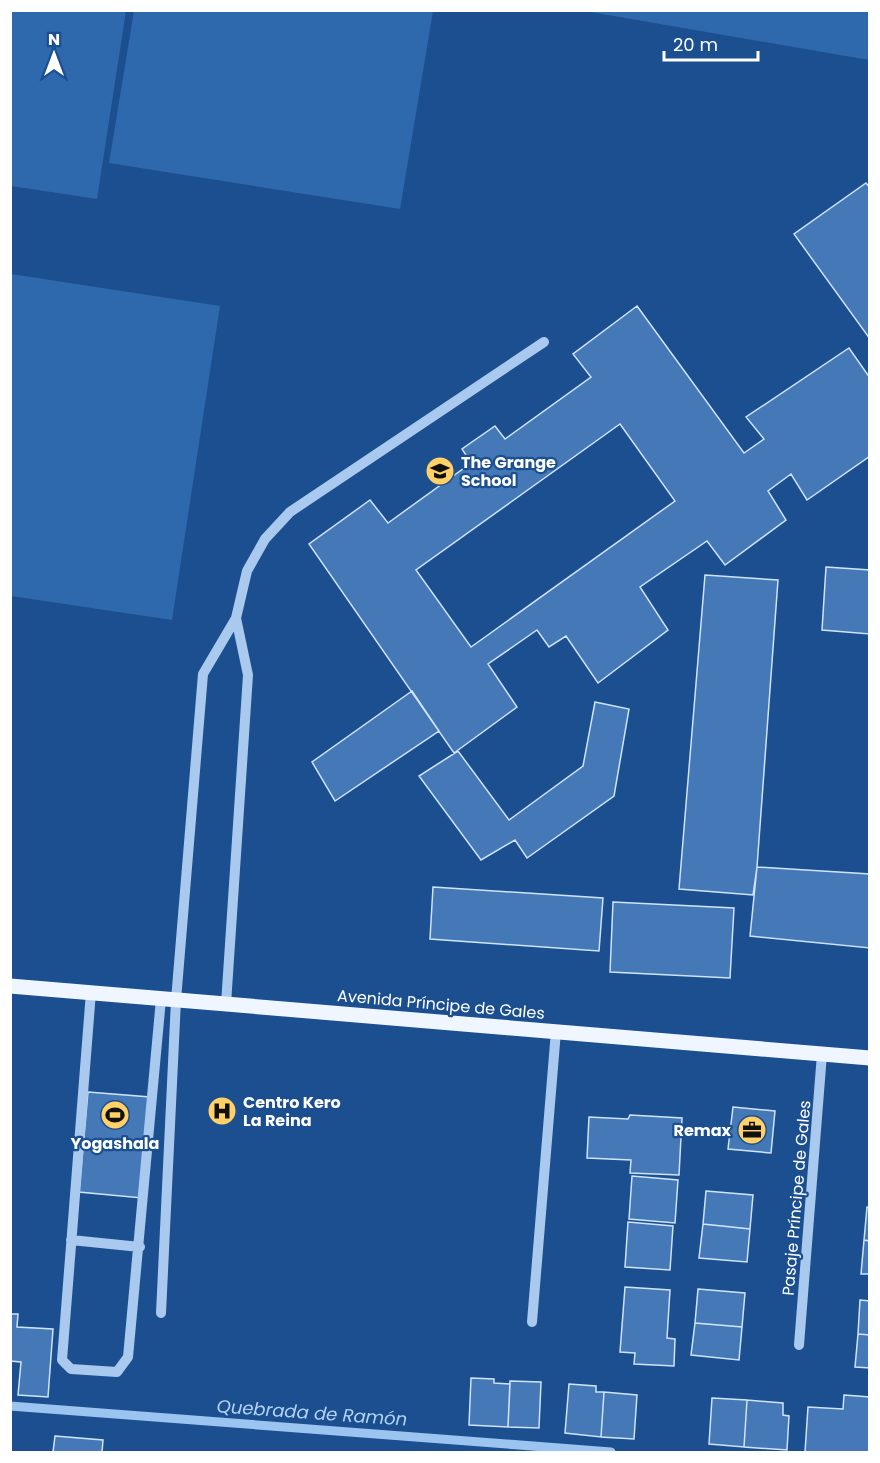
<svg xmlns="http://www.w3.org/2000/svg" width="880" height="1463" viewBox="0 0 880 1463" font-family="Poppins,sans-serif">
	<rect width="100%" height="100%" fill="#1b4f8f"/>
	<path fill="#2e69ad" d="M10 11H126L97 199 11 186Z
		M134 11H433L400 209 109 163Z
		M585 11H869V60Z
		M11 274 220 306 172 620 11 596Z"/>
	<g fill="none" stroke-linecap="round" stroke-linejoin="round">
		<path stroke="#9cc4f0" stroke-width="9" d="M10 1406 611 1452"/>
	</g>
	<path fill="#4478b7" stroke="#cfe3fa" stroke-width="1.5" fill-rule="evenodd" d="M866 183 870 188V339L794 234Z
		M637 306 744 453 764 439 746 417 849 348 870 378V456L807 500 791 474 768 491 786 520 725 565 707 541 640 587 668 630 598 683 566 636 549 647 537 630 488 664 517 707 454 753 309 544 370 500 388 523 471 463 462 449 495 426 505 439 591 377 573 354ZM620 424 675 501 471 647 416 570Z
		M826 567 870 570V634L822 630Z
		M705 575 778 580 757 867 753 895 679 889Z
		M412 691 439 731 335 801 312 762Z
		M595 702 629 709 614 796 527 858 515 840 481 860 419 776 458 751 509 820 583 766Z
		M757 867 870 874V948L750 936Z
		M433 887 603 898 599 951 430 939Z
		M613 902 734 908 730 978 610 972Z
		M88 1092 150 1097 142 1198 79 1192Z
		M733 1107 775 1111 771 1153 728 1149Z
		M630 1115 682 1118 679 1175 630 1173 631 1160 587 1158 589 1117 628 1119Z
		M632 1176 678 1180 675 1223 629 1219Z
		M706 1191 753 1195 750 1229 703 1224Z
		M867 1207H870V1241L864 1240Z
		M628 1222 673 1226 670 1270 625 1267Z
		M703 1224 750 1229 747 1262 699 1258Z
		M864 1240 870 1241V1274H861Z
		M625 1287 670 1290 667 1338 675 1339 674 1366 634 1364 635 1353 620 1352Z
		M698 1289 745 1293 742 1327 695 1323Z
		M860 1300 870 1301V1335L858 1334Z
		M10 1314H18L17 1327 53 1329 48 1397 18 1395 21 1362 10 1361Z
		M695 1323 742 1327 739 1360 691 1355Z
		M858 1334 870 1335V1368L855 1367Z
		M471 1378 494 1379V1383L510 1384 508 1427 469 1425Z
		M510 1381 541 1382 539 1428 508 1427Z
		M569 1384 596 1386V1392H604L601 1437 565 1433Z
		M604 1392 637 1395 634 1439 601 1437Z
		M844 1395 870 1397V1452H805L808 1407 843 1409Z
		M712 1398 747 1400 744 1447 709 1444Z
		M747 1400 783 1403V1415L789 1416 787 1450 744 1447Z
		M55 1436 103 1440 102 1452H53Z"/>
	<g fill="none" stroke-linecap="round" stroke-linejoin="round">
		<path stroke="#a9c9ee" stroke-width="10" d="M91 992 62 1360 71 1369 117 1372 128 1357 161 999
			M226 1004 248 675 236 618
			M71 1240 140 1247
			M161 1313 176 1000 203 674 236 618 247 571 265 539 290 512 544 342
			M532 1322 556 1031
			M799 1345 822 1054"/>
		<path stroke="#f0f6ff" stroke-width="15" d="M10 986 870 1058"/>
	</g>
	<defs>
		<g id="school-disc" transform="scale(1.5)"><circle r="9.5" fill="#ffd166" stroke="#1b4f8f"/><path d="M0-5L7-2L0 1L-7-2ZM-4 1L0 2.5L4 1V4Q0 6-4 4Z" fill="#111"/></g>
		<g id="hospital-disc" transform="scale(1.5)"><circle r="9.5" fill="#ffd166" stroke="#1b4f8f"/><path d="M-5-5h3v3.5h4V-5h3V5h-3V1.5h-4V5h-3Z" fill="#111"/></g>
		<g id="stadium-disc" transform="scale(1.5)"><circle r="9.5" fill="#ffd166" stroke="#1b4f8f"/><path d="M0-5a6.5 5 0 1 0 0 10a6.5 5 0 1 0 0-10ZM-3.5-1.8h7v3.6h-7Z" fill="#111"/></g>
		<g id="office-disc" transform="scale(1.5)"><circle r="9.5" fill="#ffd166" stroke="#1b4f8f"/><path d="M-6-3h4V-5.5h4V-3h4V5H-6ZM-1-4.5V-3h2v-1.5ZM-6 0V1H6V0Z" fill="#111"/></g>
	</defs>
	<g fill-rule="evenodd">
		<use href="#school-disc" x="440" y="471"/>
		<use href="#hospital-disc" x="222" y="1111"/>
		<use href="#stadium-disc" x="115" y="1115"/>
		<use href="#office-disc" x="752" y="1130"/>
	</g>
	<g text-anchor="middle" stroke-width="4.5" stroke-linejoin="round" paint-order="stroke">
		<g font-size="16" font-weight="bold" fill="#fff" stroke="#1b4f8f" text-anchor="start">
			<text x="461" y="468">The Grange<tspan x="461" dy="18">School</tspan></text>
			<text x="243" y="1108">Centro Kero<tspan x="243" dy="18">La Reina</tspan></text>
			<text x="731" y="1136" text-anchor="end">Remax</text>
			<text x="115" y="1149" text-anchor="middle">Yogashala</text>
		</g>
		<g font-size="16" fill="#fff" stroke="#1b4f8f">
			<text transform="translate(441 1004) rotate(5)" y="6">Avenida Príncipe de Gales</text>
			<text transform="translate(796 1198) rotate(-85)" y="6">Pasaje Príncipe de Gales</text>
		</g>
		<g font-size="18" font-style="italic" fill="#b5d3f5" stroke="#1b4f8f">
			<text transform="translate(312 1413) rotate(4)" y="6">Quebrada de Ramón</text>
		</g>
	</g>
	<rect width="880" height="1463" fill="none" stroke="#ffffff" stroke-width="24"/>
	<g transform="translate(54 54)" stroke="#1b4f8f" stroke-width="4.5" paint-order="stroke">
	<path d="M0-4.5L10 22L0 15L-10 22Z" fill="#ffffff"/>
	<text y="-9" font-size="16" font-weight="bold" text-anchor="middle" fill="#ffffff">N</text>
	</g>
	<path d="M664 51v9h94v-9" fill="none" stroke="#ffffff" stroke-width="3"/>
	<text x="673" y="51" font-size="18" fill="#ffffff" stroke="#1b4f8f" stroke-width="4.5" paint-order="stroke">20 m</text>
</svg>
